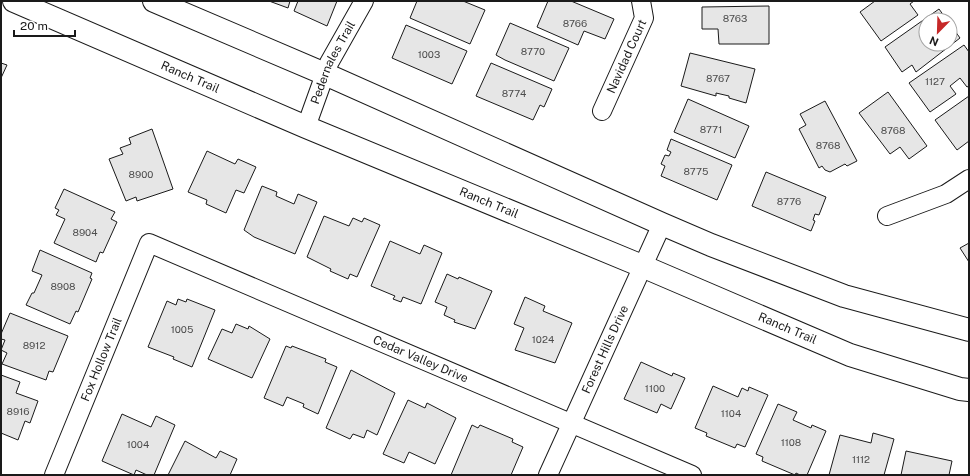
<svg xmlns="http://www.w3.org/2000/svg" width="970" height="476" viewBox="0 0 970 476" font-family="'Public Sans',sans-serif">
	<rect width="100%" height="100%" fill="#fff"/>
	<path fill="#e6e6e6" stroke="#1a1a1a" d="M269 1H290L288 8Z
		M298 1H337L327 26 294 11Z
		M417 1H463L485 10 470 44 410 18Z
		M548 1H571L614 19 605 39 584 31 578 45 537 27Z
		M875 1H914L910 4 918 15 881 41 860 12Z
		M769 6V44H719L718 29H702V7Z
		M939 9 947 20H926V44H950V24L960 38 916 72 912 65 902 72 885 47Z
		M510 23 569 48 554 81 505 60 496 55Z
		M406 25 467 51 452 84 392 58Z
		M964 45 969 52V86L967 87 960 78 950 86 956 94 930 112 909 83Z
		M690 53 755 69 746 103 729 98V96L716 93V96L681 86Z
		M1 63 7 65 1 78Z
		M491 63 552 89 544 107 540 105 533 120 476 96Z
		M888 92 927 146 909 159 900 147 890 154 859 113Z
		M969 96V141L957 150 935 120Z
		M688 99 749 126 735 158 674 132Z
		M825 101 857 161 847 166 845 164 830 172 825 170 822 166 819 168 799 129 806 125 800 114Z
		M152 129 173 189 137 201 136 197 126 201 109 159 123 154 120 148 131 144 129 138Z
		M671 139 732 165 717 200 661 176 665 166 661 164 665 155 669 156 671 152 667 150Z
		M207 151 235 164 238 159 256 167 244 193 236 190 226 213 206 204 207 200 188 192Z
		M766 172 826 197 819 215 815 214 813 220 815 221 811 231 752 206Z
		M262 186 277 192 276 196 294 204 298 194 317 202 295 254 254 237 244 230Z
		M64 189 115 212 111 219 117 222 103 253 100 252 96 262 54 243 65 219 56 215 59 210 55 208Z
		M324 216 349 226 353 218 362 222 364 218 380 225 357 277 350 274 348 279 330 271 331 269 307 257Z
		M390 241 420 254 424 245 442 253 421 304 403 297 401 302 393 299 395 296 371 286Z
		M969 243V262L960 248Z
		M40 250 92 273 90 278 92 279 78 312 76 311 70 324 26 305 32 293H34L42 275 32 271Z
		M447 274 458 279 459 277 492 291 475 329 454 322 455 320 444 315 447 307 435 302Z
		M525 297 545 306 543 311 572 323 555 363 515 350 524 328 514 324Z
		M178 299 186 302 187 299 215 310 192 367 173 359 174 357 148 347 167 301 176 305Z
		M10 313 68 336 53 372 49 371 46 380 2 364 7 353 1 350 5 340 1 339V334Z
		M236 324 248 329 249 326 270 339 252 378 208 359 222 329 232 333Z
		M286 346 291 348 292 346 326 359 325 362 337 367 318 414 303 407 304 404 287 397 283 406 264 398Z
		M641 362 672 376 673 373 685 378 671 409 661 404 657 413 624 399Z
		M351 370 395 393 377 435 367 430 364 438 353 434 350 439 326 428Z
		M1 375 20 382 16 393 38 401 30 423 25 421 18 440 1 433Z
		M713 386 738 397 742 388 748 391 749 387 768 395 745 447 737 444 735 448 706 436 707 433 695 428Z
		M408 400 425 408 427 403 456 418 435 464 409 452 404 463 383 454Z
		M778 404 797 412 793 420 811 428 812 425 826 431 807 475H800L796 473 795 475 762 461 763 457 756 454Z
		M122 414 151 427 156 416 175 425 154 475H147L136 470 134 475 102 461Z
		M472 425 478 428 480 425 513 439 512 442 523 447 511 475H451Z
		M873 433 894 439 884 475H829L840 435 871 443Z
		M185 441 216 458 220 451 237 459 230 475H168Z
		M906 451 952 461 949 475H901Z"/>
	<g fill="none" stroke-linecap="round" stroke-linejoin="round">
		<g stroke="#1a1a1a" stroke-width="20">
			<g id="minor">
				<path id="s1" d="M602 111 644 18 641 1"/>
				<path id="s2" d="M306 127 329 63 364 1"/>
				<path d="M887 216 946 194 969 179"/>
				<path id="s3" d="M54 475 149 243 692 475"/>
				<path id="s4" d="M548 475 662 224"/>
			</g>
		</g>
		<g stroke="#1a1a1a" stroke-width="24">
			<g id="secondary">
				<path id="s5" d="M14 1 306 127 642 266 850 355 960 389 969 390"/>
				<path d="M154 1 325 74 662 224 711 245 844 296 969 330"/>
			</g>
		</g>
		<use href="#minor" stroke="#fff" stroke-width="18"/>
		<use href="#secondary" stroke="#fff" stroke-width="22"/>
	</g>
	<g text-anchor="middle" stroke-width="3" stroke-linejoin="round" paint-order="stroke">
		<g font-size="10" fill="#4d4d4d">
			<text x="735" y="22">8763</text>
			<text x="575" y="27">8766</text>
			<text x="533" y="55">8770</text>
			<text x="429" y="58">1003</text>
			<text x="718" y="82">8767</text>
			<text x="935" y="85">1127</text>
			<text x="514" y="97">8774</text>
			<text x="711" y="133">8771</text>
			<text x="893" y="134">8768</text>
			<text x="828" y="149">8768</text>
			<text x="696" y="175">8775</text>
			<text x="141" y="178">8900</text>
			<text x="789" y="205">8776</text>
			<text x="85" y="236">8904</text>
			<text x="63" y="290">8908</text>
			<text x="182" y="333">1005</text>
			<text x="543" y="343">1024</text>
			<text x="34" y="349">8912</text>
			<text x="655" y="392">1100</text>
			<text x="18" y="415">8916</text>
			<text x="731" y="417">1104</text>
			<text x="791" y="446">1108</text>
			<text x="138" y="448">1004</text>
			<text x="861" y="463">1112</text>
		</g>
		<g font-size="12" fill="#1a1a1a" stroke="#fff">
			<text dy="4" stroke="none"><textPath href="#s1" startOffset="60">Navidad Court</textPath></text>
			<text dy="4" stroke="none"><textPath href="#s2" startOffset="70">Pedernales Trail</textPath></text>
			<text dy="4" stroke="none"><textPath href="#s5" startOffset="192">Ranch Trail</textPath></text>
			<text dy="4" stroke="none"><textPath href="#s5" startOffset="516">Ranch Trail</textPath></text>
			<text dy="4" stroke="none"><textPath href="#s5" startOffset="840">Ranch Trail</textPath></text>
			<text dy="4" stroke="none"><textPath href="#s4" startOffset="138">Forest Hills Drive</textPath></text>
			<text dy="4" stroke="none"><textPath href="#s3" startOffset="125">Fox Hollow Trail</textPath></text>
			<text dy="4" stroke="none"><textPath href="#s3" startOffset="546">Cedar Valley Drive</textPath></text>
		</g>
	</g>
	<rect width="970" height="476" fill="none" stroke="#1a1a1a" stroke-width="4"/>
	<g transform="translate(938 32) rotate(203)"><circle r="19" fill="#ffffff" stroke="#a3a3a3"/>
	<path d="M0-3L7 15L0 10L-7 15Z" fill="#c62828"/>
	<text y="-6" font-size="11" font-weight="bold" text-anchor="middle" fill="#1a1a1a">N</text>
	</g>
	<path d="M14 30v6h61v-6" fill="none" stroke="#1a1a1a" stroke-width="2"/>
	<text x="20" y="30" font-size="12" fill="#1a1a1a" stroke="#ffffff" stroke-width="3" paint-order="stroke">20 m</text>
</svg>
